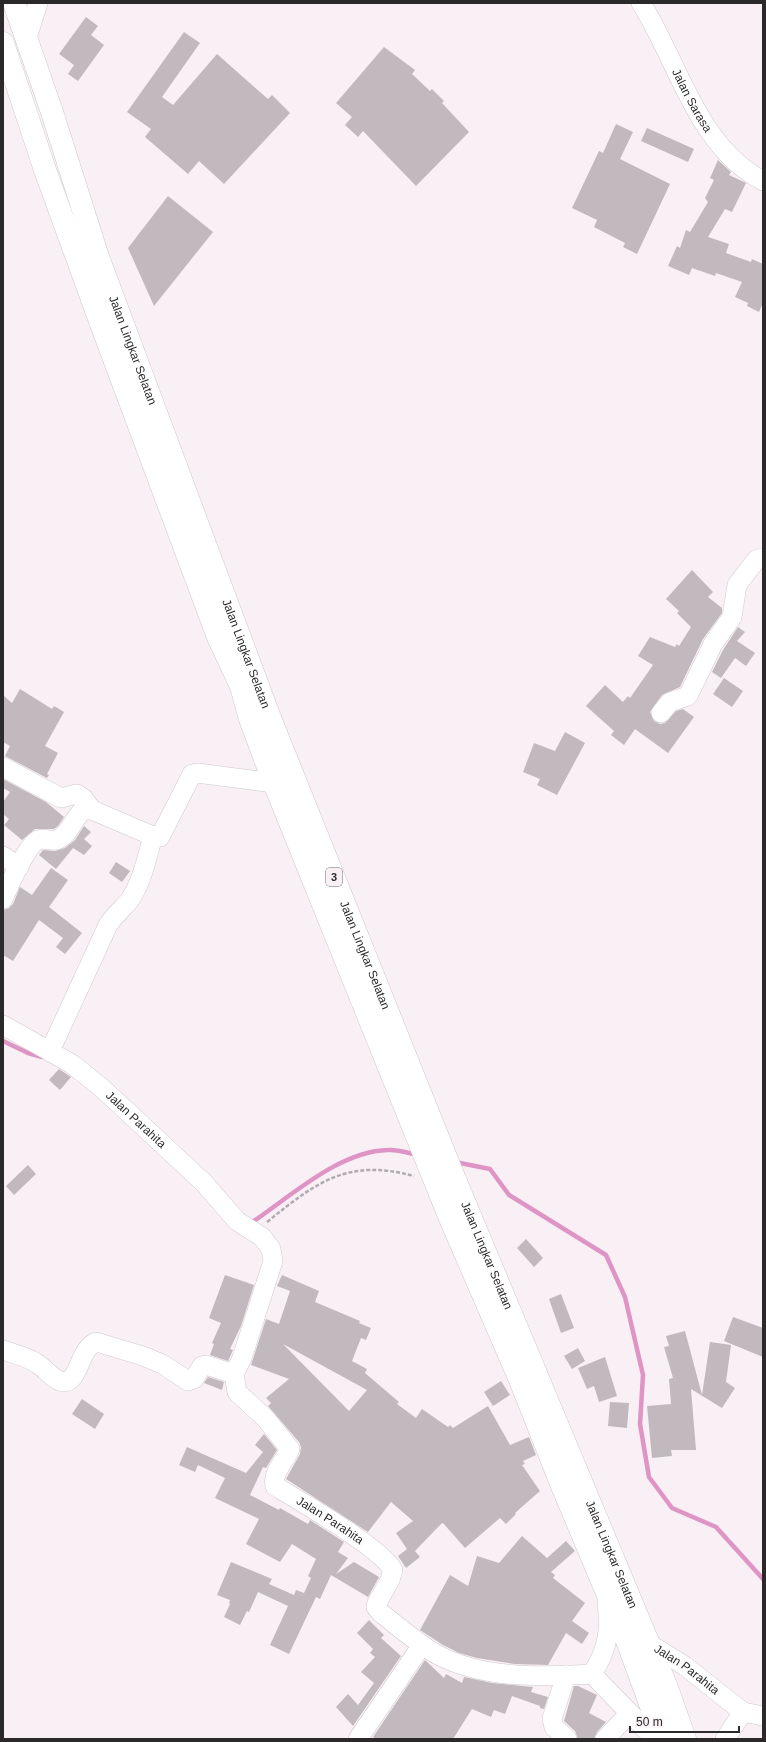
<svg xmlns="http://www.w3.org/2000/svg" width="766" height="1742" viewBox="0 0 766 1742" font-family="Arial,sans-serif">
	<rect width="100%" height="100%" fill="#f8f0f5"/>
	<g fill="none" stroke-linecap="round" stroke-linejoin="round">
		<path stroke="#de94c4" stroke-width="4.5" d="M3 1041 28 1053 42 1057
			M455 1162 490 1169 509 1195 606 1255 625 1297 643 1375 640 1424 649 1477 672 1508 716 1527 763 1579
			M251 1223C290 1197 339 1151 388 1150 397 1149 408 1153 418 1155"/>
	</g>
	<path fill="#c1b9be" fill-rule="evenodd" d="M86 17 98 26 91 35 104 45 78 81 68 74 74 65 59 54Z
		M184 32 200 43 162 97 173 105 217 54 268 99 272 95 290 113 224 184 199 161 188 174 145 137 151 129 127 112Z
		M384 47 415 70 412 74 430 91 432 89 444 101 442 103 469 132 416 186 363 131 358 137 345 125 352 117 336 103Z
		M616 124 633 132 620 159 670 184 637 254 623 247 625 243 594 227 597 220 572 208 599 151 603 153Z
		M647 128 694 149 688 162 641 141Z
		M718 160 731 172 729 175 746 183 732 212 725 209 708 237 729 244 726 253 751 262 752 259 763 264V303L759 312 747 306 748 303 735 297 742 282 716 273 715 276 692 268 689 275 668 266 677 246 680 248 686 230 690 232 708 202 705 198 714 180 710 178Z
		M168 196 213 232 154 306 128 248Z
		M692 570 713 592 708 597 722 608V613L703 639 680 687 662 695 650 712 654 721 660 724 665 723 676 711 683 709 694 717 668 753 635 729 624 745 611 735 614 731 586 706 605 685 623 702 628 696 630 698 653 665 638 656 650 637 675 647 677 644 679 646 691 627 677 613 679 611 666 599Z
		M738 627 745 632 737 641 755 653 746 666 735 658 721 678 712 672 723 650Z
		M724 678 743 691 732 707 713 694Z
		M20 689 52 709 54 706 64 712 45 746 58 753 47 774 49 775 47 778 5 756 10 746 3 742V695L12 703Z
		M565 732 585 743 557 795 537 785 540 779 523 772 534 743 555 751Z
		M3 779 46 802 64 817 58 826 54 829H35L22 840 4 825 9 819 3 814V802L10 792 3 788Z
		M84 826 91 832 84 839 92 846 84 855 73 848 56 869 39 855 43 850 55 851 65 848 75 840Z
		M116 862 130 871 122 882 109 873Z
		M51 868 68 880 49 907 82 933 65 954 56 947 63 938 39 920 13 961 3 955V910L9 908 13 904 20 887 32 895Z
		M59 1069 71 1077 60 1090 49 1080Z
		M28 1165 36 1174 14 1195 6 1186Z
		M526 1239 543 1258 534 1267 517 1248Z
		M225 1275 254 1285 241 1326 230 1349 233 1350 228 1361 210 1355 214 1344 212 1343 221 1323 209 1318Z
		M282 1275 319 1291 315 1302 360 1321 359 1323 371 1328 366 1340 361 1338 352 1361 367 1369 365 1373 399 1402 397 1404 416 1418 422 1409 448 1427 450 1425 453 1428 488 1406 510 1445 529 1437 536 1455 523 1461 525 1464 522 1465 540 1491 515 1513 516 1514 506 1524 500 1518 465 1548 443 1523 441 1524 415 1551 420 1557 406 1568 398 1556 407 1549 396 1533 413 1521 391 1502 368 1532 286 1479 300 1454 301 1447 299 1442 268 1406 271 1403 266 1398 289 1379 251 1365 266 1319 279 1324 290 1291 277 1286ZM283 1344 367 1390 349 1411Z
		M561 1294 574 1328 561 1333 549 1299Z
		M733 1317 763 1328V1357L724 1341Z
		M685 1331 702 1395 710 1342 731 1345 726 1382 735 1388 722 1408 691 1389 696 1450H671L672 1456 652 1458 647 1406 671 1404 669 1379 673 1378 664 1347 669 1346 666 1336Z
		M578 1348 585 1361 572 1369 564 1356Z
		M605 1357 617 1396 599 1402 594 1386 587 1389 578 1368Z
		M208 1377 224 1382 222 1390 204 1383Z
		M501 1381 510 1395 493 1406 484 1392Z
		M82 1399 104 1414 95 1429 72 1414Z
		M610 1402 629 1403 627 1428 608 1426Z
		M264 1434 277 1450 266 1468 263 1467 250 1495 279 1510 280 1508 308 1524 310 1520 344 1542 338 1552 348 1558 336 1574 354 1562 379 1577 368 1597 331 1575 320 1599 316 1597 289 1654 270 1645 288 1606 258 1592 249 1612 247 1611 240 1625 224 1617 230 1604 229 1603 230 1600 217 1595 231 1562 272 1579 269 1584 294 1595 296 1590 304 1593 311 1578 308 1576 316 1559 292 1544 280 1562 246 1544 259 1519 215 1498 225 1478 198 1465 195 1472 179 1465 187 1447 246 1473 263 1452 255 1445Z
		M522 1536 547 1558 566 1541 575 1551 551 1572 555 1575 553 1578 585 1603 572 1621 589 1633 582 1644 566 1633 548 1665 514 1664 477 1658 459 1653 443 1645 420 1630 450 1575 468 1586 477 1556 499 1563Z
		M369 1620 384 1635 381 1638 401 1656 353 1726 336 1707 348 1694 358 1705 374 1683 361 1672 375 1657 370 1653 373 1649 357 1633Z
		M425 1660 444 1678 446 1674 462 1683 464 1677 492 1683 533 1687 531 1692 548 1697 544 1709 540 1708V1706L512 1696 505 1714 494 1710 491 1717 472 1709 453 1739H376L373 1737Z
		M574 1686H578L597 1695 589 1713 606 1722 597 1732 594 1739H578L575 1731 564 1721Z"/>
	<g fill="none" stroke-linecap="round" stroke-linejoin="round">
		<g stroke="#d0c8cd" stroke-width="20">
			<g id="minor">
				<path id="s1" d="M641 3C679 63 696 145 763 181"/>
				<path d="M26 41 38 3"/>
				<path d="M661 713 670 702 688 696 713 644 732 617 737 585 756 560 763 558"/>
				<path d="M3 767 61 798 77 794 84 799 92 810"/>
				<path d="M3 856 19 867"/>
				<path d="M3 899C9 886 26 846 38 840 45 837 52 843 59 839 70 833 74 818 83 810H92L153 836 160 837 192 774 197 773 274 783"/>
				<path id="s2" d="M3 1025 72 1064 103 1089 204 1183 237 1221 262 1237 271 1249 273 1261 242 1358 234 1374 237 1392 266 1419 290 1449C285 1461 272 1472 275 1486 300 1501 381 1548 393 1570L390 1580 377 1603 376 1607 381 1613C399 1627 418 1644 438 1655 483 1679 542 1677 592 1674L655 1739"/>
				<path d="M50 1051 108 925C114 916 122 909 129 901 142 883 147 857 153 836"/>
				<path d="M3 1350C17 1355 32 1358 43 1368 49 1373 55 1381 64 1382 67 1382 70 1380 72 1378 81 1367 82 1348 96 1342L143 1356 162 1364 188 1381 194 1379 202 1366 206 1365 234 1374"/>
				<path id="s3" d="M648 1643 685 1666 743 1712 763 1716"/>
				<path d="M592 1674C609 1648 610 1630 607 1600"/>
				<path d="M566 1675 552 1719 554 1727 567 1739"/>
				<path d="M358 1739 422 1645"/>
				<path d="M605 1739 629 1714"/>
				<path d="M725 1739 743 1712"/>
			</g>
		</g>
		<g stroke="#d0c8cd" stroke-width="23">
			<g id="major">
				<path id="s4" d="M14 3 52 112 98 257 270 718 454 1177 666 1685 685 1739"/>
				<path d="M3 43 45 170 104 332 218 637 241 686 250 719 274 783 449 1216 520 1380 562 1486 626 1638 663 1739"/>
			</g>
		</g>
		<path stroke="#b1aaae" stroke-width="2.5" stroke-dasharray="4 2" stroke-linecap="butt" d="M267 1222C317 1182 347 1158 414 1176"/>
		<use href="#minor" stroke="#fff" stroke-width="19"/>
		<use href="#major" stroke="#fff" stroke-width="22"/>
	</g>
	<g text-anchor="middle" stroke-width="4" stroke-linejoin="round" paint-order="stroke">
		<rect fill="#f8f0f5" stroke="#696568" stroke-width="1" x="326" y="868" width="16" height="18" rx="3"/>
		<g font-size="11" font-weight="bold" fill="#2c292b">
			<text x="334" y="881">3</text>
		</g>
		<g font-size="12" fill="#2c292b" stroke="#f8f0f5">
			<text dy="4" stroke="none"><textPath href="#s1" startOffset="110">Jalan Sarasa</textPath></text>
			<text dy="4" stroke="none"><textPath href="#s4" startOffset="367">Jalan Lingkar Selatan</textPath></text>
			<text dy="4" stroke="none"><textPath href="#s4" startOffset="691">Jalan Lingkar Selatan</textPath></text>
			<text dy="4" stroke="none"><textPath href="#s4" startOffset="1015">Jalan Lingkar Selatan</textPath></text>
			<text dy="4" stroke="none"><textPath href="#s2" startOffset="164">Jalan Parahita</textPath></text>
			<text dy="4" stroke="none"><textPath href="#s4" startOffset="1339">Jalan Lingkar Selatan</textPath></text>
			<text dy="4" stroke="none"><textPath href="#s2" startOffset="686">Jalan Parahita</textPath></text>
			<text dy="4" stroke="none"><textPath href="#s4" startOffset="1663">Jalan Lingkar Selatan</textPath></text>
			<text dy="4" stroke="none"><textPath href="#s3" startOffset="47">Jalan Parahita</textPath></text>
		</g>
	</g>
	<rect width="766" height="1742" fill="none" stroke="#2c292b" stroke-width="8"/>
	<path d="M630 1726v6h109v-6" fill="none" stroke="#2c292b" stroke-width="2"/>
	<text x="636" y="1726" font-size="12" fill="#2c292b" stroke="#f8f0f5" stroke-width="3" paint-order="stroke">50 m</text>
</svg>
